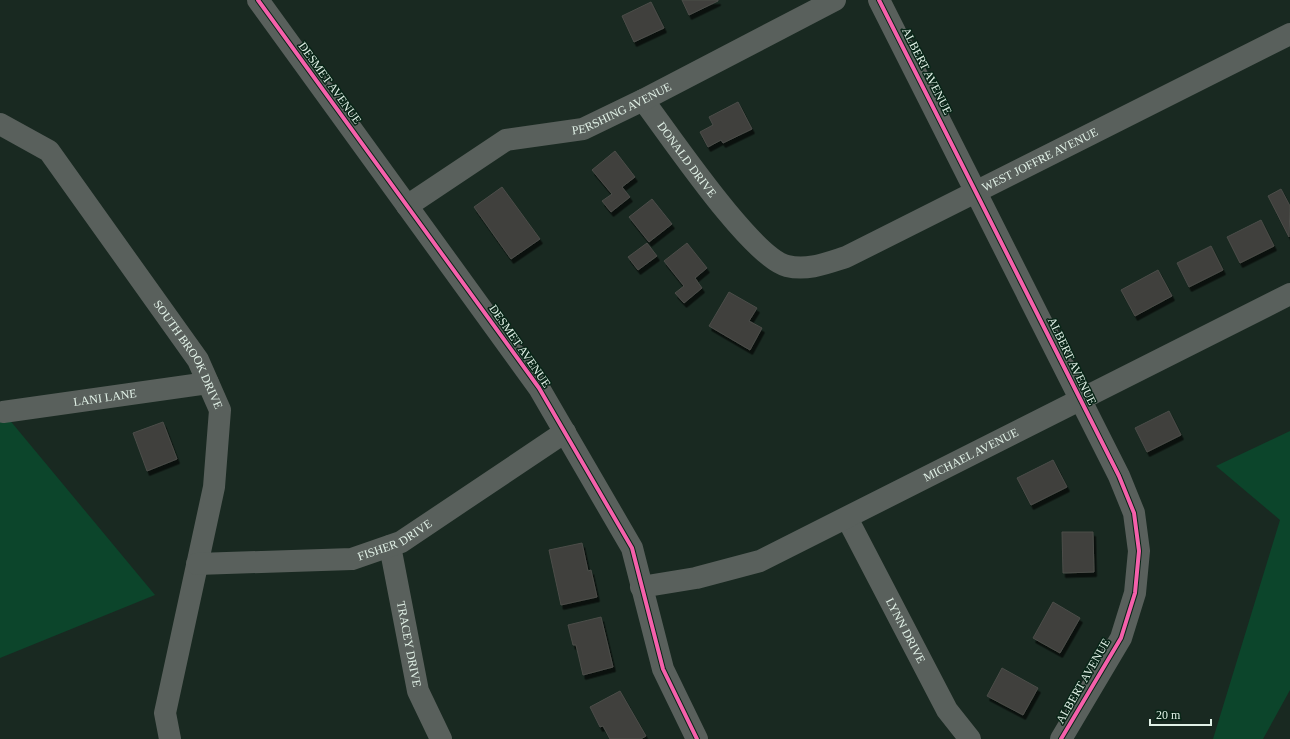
<svg xmlns="http://www.w3.org/2000/svg" width="1290" height="739" viewBox="0 0 1290 739" font-family="'Times New Roman',serif">
	<defs>
		<filter id="shadow"><feDropShadow dx="2.5" dy="4.5" stdDeviation="0" flood-color="#0009"/></filter>
	</defs>
	<rect width="100%" height="100%" fill="#192921"/>
	<path fill="#0c452b" d="M0 405 3 412 155 595 0 658Z
		M1290 431V690L1263 739H1213L1280 520 1216 466Z"/>
	<path fill="#3f403d" stroke="#4c4d49" filter="url(#shadow)" d="M682 0H718V1L689 15Z
		M651 2 664 28 634 42 622 16Z
		M738 102 752 129 723 143 721 140 708 147 700 132 713 125 709 117Z
		M615 151 635 177 622 187 630 197 611 212 602 201 612 194 592 170Z
		M502 187 540 239 511 259 474 207Z
		M1281 189 1290 206 1289 237 1268 196Z
		M652 199 672 224 649 242 629 217Z
		M1261 220 1274 246 1240 263 1227 237Z
		M647 243 657 256 638 270 628 257Z
		M687 243 707 268 695 278 702 288 684 303 675 293 684 286 664 261Z
		M1211 246 1223 270 1189 287 1177 263Z
		M1158 270 1172 296 1135 316 1121 290Z
		M729 292 757 308 749 321 762 328 750 350 709 326Z
		M1169 411 1181 435 1147 452 1135 428Z
		M163 422 177 459 147 471 133 433Z
		M1053 460 1067 487 1031 505 1017 478Z
		M1062 532H1093L1094 572 1063 573Z
		M582 543 588 571 591 570 597 597 561 605 549 550Z
		M1053 602 1080 618 1060 653 1033 638Z
		M601 617 613 667 583 675 576 645H573L568 625Z
		M1002 668 1038 688 1023 715 987 696Z
		M620 691 646 736 641 739H610L603 726 600 727 590 707Z"/>
	<g fill="none" stroke-linecap="round" stroke-linejoin="round">
		<g stroke="#59605c" stroke-width="22">
			<path d="M258 0 539 388 632 548 663 669 697 739"/>
			<path d="M879 0 1119 476 1134 513 1139 551 1135 593 1121 638 1061 739"/>
			<path id="s1" d="M643 100C669 134 751 257 787 266 808 271 827 263 846 257L1290 34"/>
			<path id="s2" d="M0 124 49 151 198 360 220 410 214 487 165 713 170 739"/>
			<path id="s3" d="M407 206 506 140 583 129 643 100 835 0"/>
			<path id="s4" d="M3 412 208 383"/>
			<path id="s5" d="M847 518 947 710 970 739"/>
			<path id="s6" d="M390 546 418 691 441 739"/>
			<path id="s7" d="M197 564 352 559 401 542 565 432"/>
			<path id="s8" d="M641 587 696 578 760 561 1290 294"/>
		</g>
		<g stroke="#082517" stroke-width="6">
			<path id="cycleway" d="M258 0 539 388 632 548 663 669 697 739
				M879 0 1119 476 1134 513 1139 551 1135 593 1121 638 1061 739"/>
		</g>
		<use href="#cycleway" stroke="#f560ab" stroke-width="4"/>
	</g>
	<g text-anchor="middle" stroke-width="3" stroke-linejoin="round" paint-order="stroke">
		<g font-size="12" fill="#e1f1e7" stroke="#082517">
			<text transform="translate(927 71) rotate(63)" y="4">ALBERT AVENUE</text>
			<text transform="translate(330 83) rotate(54)" y="4">DESMET AVENUE</text>
			<text dy="4" stroke="none"><textPath href="#s3" startOffset="240">PERSHING AVENUE</textPath></text>
			<text dy="4" stroke="none"><textPath href="#s1" startOffset="499">WEST JOFFRE AVENUE</textPath></text>
			<text dy="4" stroke="none"><textPath href="#s1" startOffset="74">DONALD DRIVE</textPath></text>
			<text transform="translate(520 346) rotate(55)" y="4">DESMET AVENUE</text>
			<text dy="4" stroke="none"><textPath href="#s2" startOffset="303">SOUTH BROOK DRIVE</textPath></text>
			<text transform="translate(1072 361) rotate(64)" y="4">ALBERT AVENUE</text>
			<text dy="4" stroke="none"><textPath href="#s4" startOffset="103">LANI LANE</textPath></text>
			<text dy="4" stroke="none"><textPath href="#s8" startOffset="358">MICHAEL AVENUE</textPath></text>
			<text dy="4" stroke="none"><textPath href="#s7" startOffset="202">FISHER DRIVE</textPath></text>
			<text dy="4" stroke="none"><textPath href="#s5" startOffset="127">LYNN DRIVE</textPath></text>
			<text dy="4" stroke="none"><textPath href="#s6" startOffset="100">TRACEY DRIVE</textPath></text>
			<text transform="translate(1083 681) rotate(-60)" y="4">ALBERT AVENUE</text>
		</g>
	</g>
	<path d="M1150 719v6h61v-6" fill="none" stroke="#e1f1e7" stroke-width="2"/>
	<text x="1156" y="719" font-size="12" fill="#e1f1e7" stroke="#082517" stroke-width="3" paint-order="stroke">20 m</text>
</svg>
